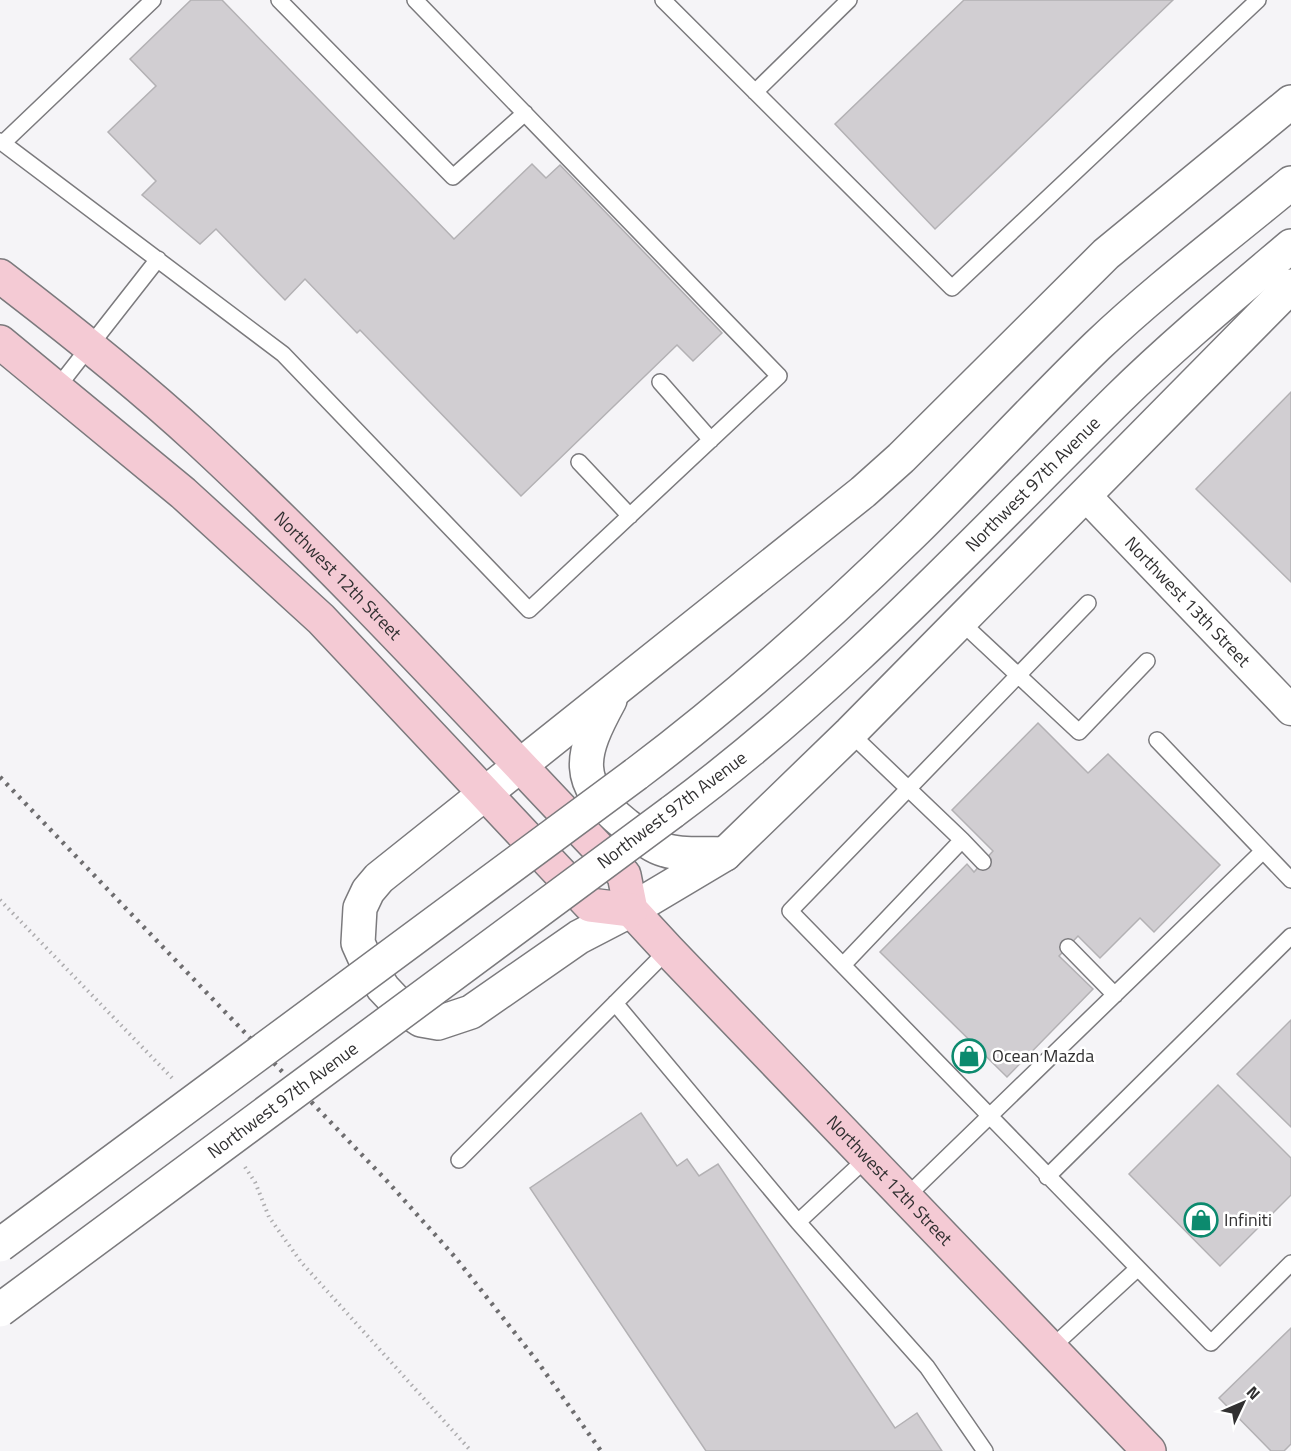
<svg xmlns="http://www.w3.org/2000/svg" width="1291" height="1451" viewBox="0 0 1291 1451" font-family="'Titillium Web',sans-serif">
	<rect width="100%" height="100%" fill="#f5f4f7"/>
	<path fill="#d1ced2" stroke="#b3b1b4" stroke-width="1.5" d="M191 0H222L454 239 532 164 546 178 560 165 722 333 693 361 677 345 521 496 360 330 357 333 305 279 285 300 216 229 200 244 142 195 156 181 108 132 156 86 130 59Z
		M964 0H1173L935 229 835 124Z
		M1291 392V582L1196 489Z
		M1038 723 1088 773 1108 754 1220 865 1154 932 1140 918 1100 958 1078 936 1059 956 1093 989 1007 1077 880 952 967 864 974 872 993 851 952 810Z
		M1291 1020V1127L1237 1074Z
		M1218 1085 1291 1158V1195L1220 1266 1129 1174Z
		M641 1113 677 1166 687 1159 699 1176 718 1164 895 1428 917 1413 942 1451H706L530 1188Z
		M1291 1328V1444L1284 1451H1271L1219 1398Z"/>
	<g fill="none" stroke-linecap="round" stroke-linejoin="round">
		<g stroke="#7b7a7d" stroke-width="18">
			<path id="service" d="M279 0 453 177 525 113
				M663 0 952 288 1258 0
				M755 92 849 0
				M0 141 283 354 529 610 779 376 415 0
				M3 143 153 0
				M660 382 711 440
				M57 388 158 259
				M579 462 630 516
				M1088 603 790 911 1211 1343 1291 1263
				M961 622 1079 732 1147 661
				M1157 740 1291 880
				M962 840 983 862
				M1068 947 1115 995
				M843 965 962 840 850 733
				M615 1003 798 1222
				M867 1158 798 1222 927 1367 985 1451
				M459 1160 668 950
				M1047 1177 1291 936
				M905 1198 1263 851
				M1050 1349 1137 1269"/>
		</g>
		<g stroke="#7b7a7d" stroke-width="33">
			<g id="minor">
				<path id="s1" d="M1085 495 1291 710"/>
			</g>
		</g>
		<g stroke="#7b7a7d" stroke-width="36">
			<g id="tertiary">
				<path d="M1291 102 1106 254 901 458 863 492 379 878 368 891 360 908 358 943 367 963 383 988 400 1006 421 1020 438 1023 471 1012 579 937 631 910 725 854 850 733 1291 286"/>
				<path d="M610 700C580 755 572 782 626 825 638 834 650 846 665 850 682 856 706 853 725 854"/>
				<path d="M636 774C734 700 825 619 913 533 975 472 1034 407 1097 346 1158 288 1226 237 1291 183"/>
				<path id="s2" d="M672 812C836 691 973 542 1118 399 1173 345 1232 296 1291 246"/>
			</g>
		</g>
		<g stroke="#7b7a7d" stroke-width="36">
			<g id="secondary">
				<path id="s3" d="M0 276C68 328 136 382 199 440 348 578 484 729 624 875L631 910 668 950 1149 1451"/>
				<path d="M0 342 183 493 321 619 590 905 631 910"/>
			</g>
		</g>
		<path stroke="#adacae" stroke-width="4" stroke-dasharray="1.5 4.5" stroke-linecap="butt" d="M0 900 174 1080
			M245 1167 255 1182 269 1217 301 1262 471 1451"/>
		<use href="#service" stroke="#fff" stroke-width="15"/>
		<use href="#minor" stroke="#fff" stroke-width="30"/>
		<use href="#tertiary" stroke="#fff" stroke-width="33"/>
		<use href="#secondary" stroke="#f4cad4" stroke-width="33"/>
		<path stroke="#6e6d6f" stroke-width="4.5" stroke-dasharray="3 6" stroke-linecap="butt" d="M0 777 387 1181 455 1257 537 1361 601 1451"/>
		<g stroke="#7b7a7d" stroke-width="36" stroke-linecap="butt">
			<g id="tertiary-bridge">
				<path d="M0 1245 636 774"/>
				<path id="s4" d="M0 1310 672 812"/>
			</g>
		</g>
		<use href="#tertiary-bridge" stroke="#fff" stroke-width="33"/>
	</g>
	<defs>
		<g id="shop-ring" transform="scale(1.725)"><circle r="9.5" fill="#fff" stroke="#0c8a6e" stroke-width="1.5"/><path d="M-5-2.5h2.3a2.7 3.5 0 0 1 5.4 0H5L5.5 6h-11ZM-1.5-2.5h3a1.5 2.3 0 0 0-3 0Z" fill="#0c8a6e"/></g>
	</defs>
	<g fill-rule="evenodd">
		<use href="#shop-ring" x="969" y="1056"/>
		<use href="#shop-ring" x="1201" y="1220"/>
	</g>
	<g text-anchor="middle" stroke-width="5" stroke-linejoin="round" paint-order="stroke">
		<g font-size="18" fill="#313031" stroke="#fff">
			<text dy="6" stroke="none"><textPath href="#s2" startOffset="488">Northwest 97th Avenue</textPath></text>
			<text dy="6" stroke="none"><textPath href="#s3" startOffset="452">Northwest 12th Street</textPath></text>
			<text dy="6" stroke="none"><textPath href="#s1" startOffset="148">Northwest 13th Street</textPath></text>
			<text transform="translate(672 810) rotate(-37)" y="6">Northwest 97th Avenue</text>
			<text dy="6" stroke="none"><textPath href="#s4" startOffset="352">Northwest 97th Avenue</textPath></text>
			<text dy="6" stroke="none"><textPath href="#s3" startOffset="1276">Northwest 12th Street</textPath></text>
		</g>
		<g font-size="18" fill="#313031" stroke="#fff" text-anchor="start">
			<text x="992" y="1062">Ocean Mazda</text>
			<text x="1224" y="1226">Infiniti</text>
		</g>
	</g>
	<g transform="translate(1243 1403) rotate(46)" stroke="#ffffff" stroke-width="4.5" paint-order="stroke">
	<path d="M0-4.5L10 22L0 15L-10 22Z" fill="#313031"/>
	<text y="-9" font-size="16" font-weight="bold" text-anchor="middle" fill="#313031">N</text>
	</g>
</svg>
